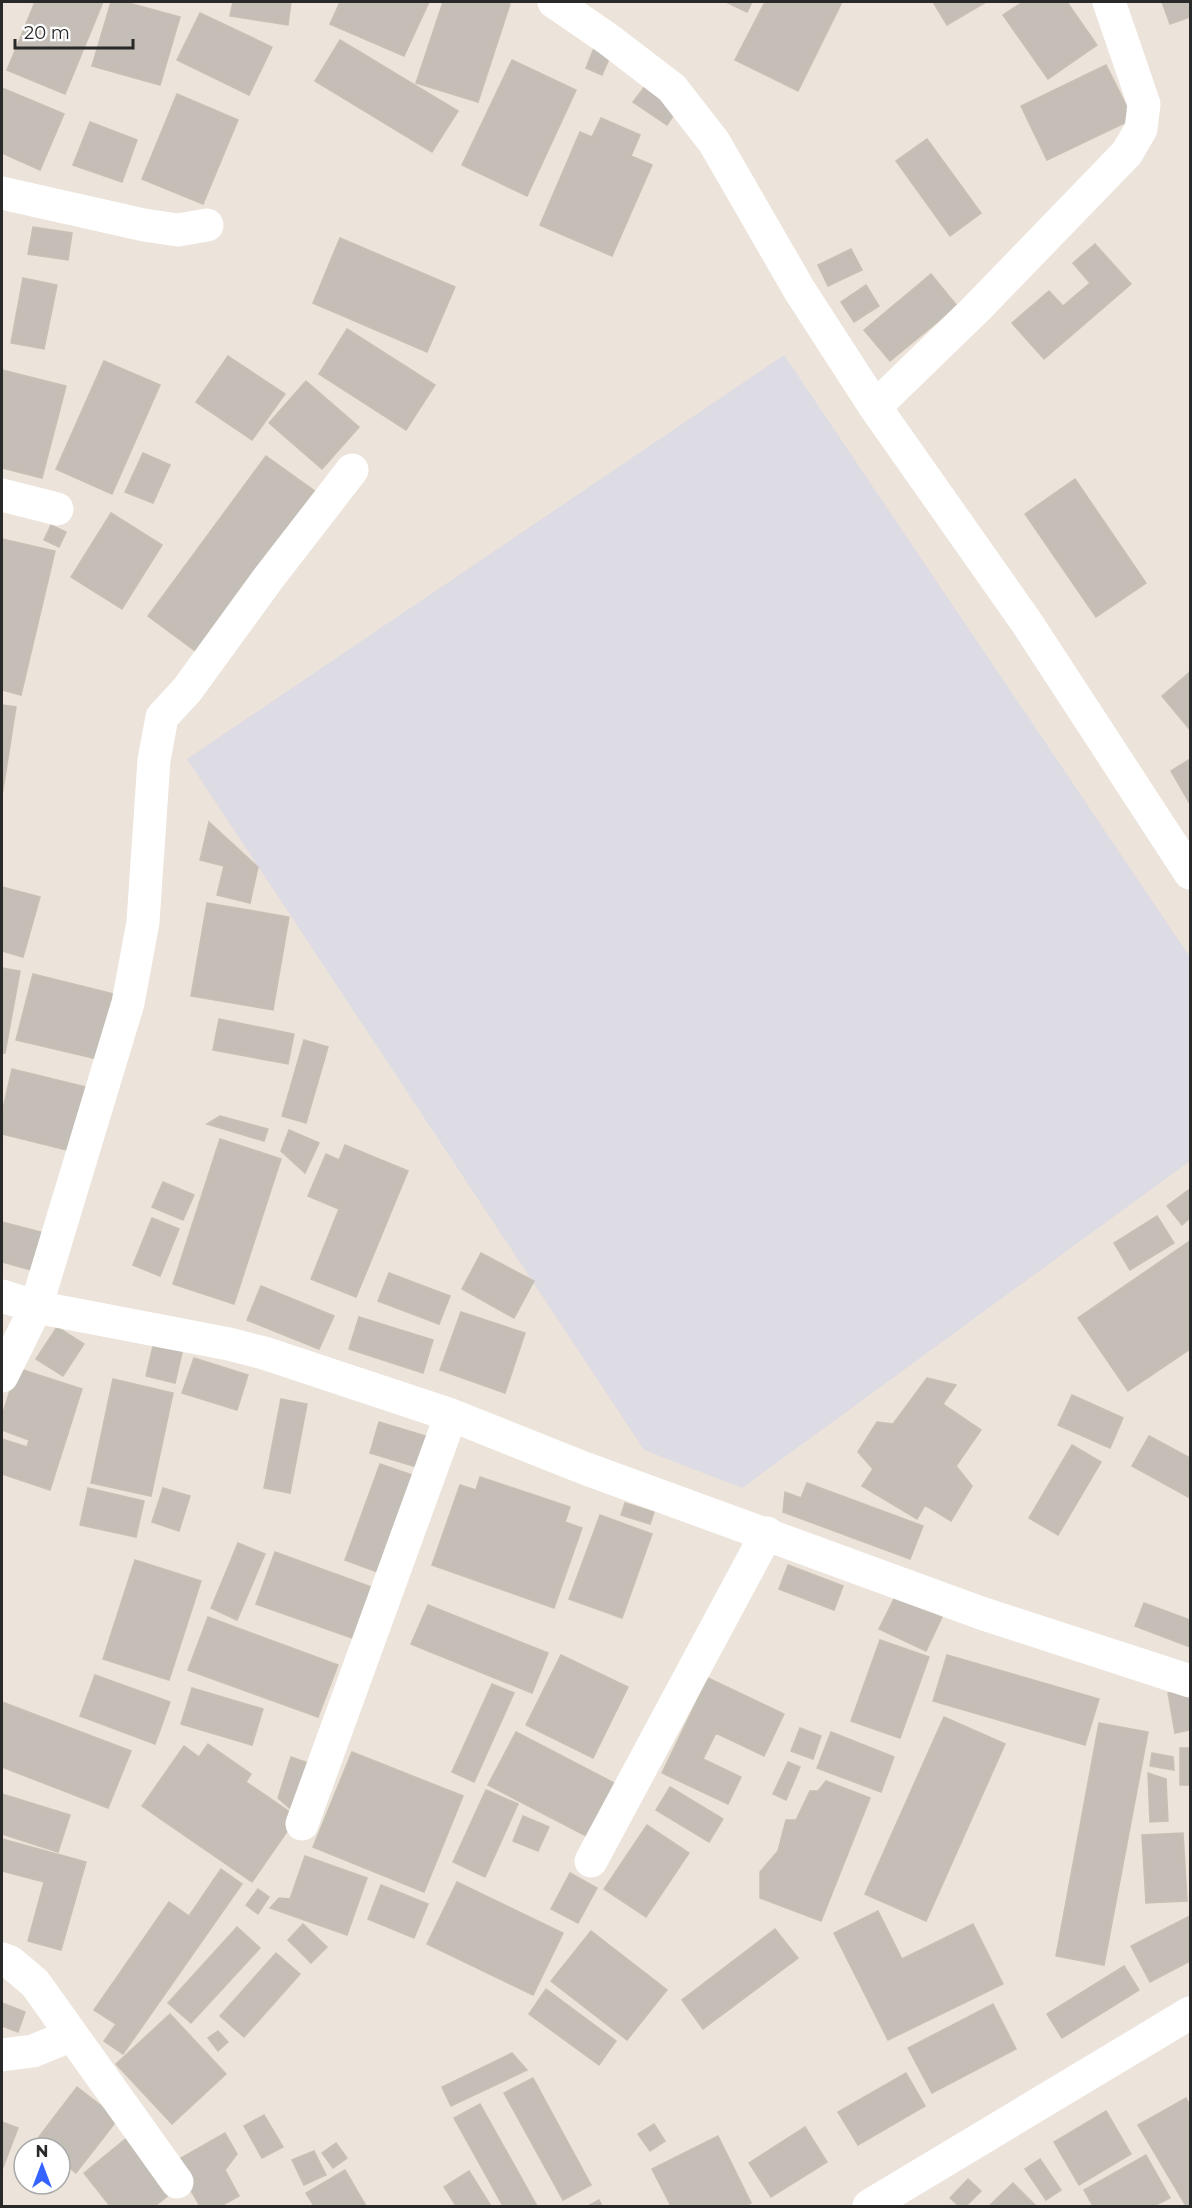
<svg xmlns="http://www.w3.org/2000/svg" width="1192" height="2208" viewBox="0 0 1192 2208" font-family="Montserrat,sans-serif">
	<rect width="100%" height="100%" fill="#ece3da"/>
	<path fill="#dddbe4" d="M784 355 1190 957V1161L742 1488 644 1450 187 759Z"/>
	<path fill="#c4beb6" stroke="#c8c0b4" stroke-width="1.5" d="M35 2H103L65 94 7 70Z
		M111 2H125L180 17 160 85 92 66Z
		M233 2H291L288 25 230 16Z
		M340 2H429L404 56 330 24Z
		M443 2H501L510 4 478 102 416 83Z
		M726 2H752L747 12Z
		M765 2H842L798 91 735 60Z
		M933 2H986L947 25Z
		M1023 2H1067L1097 45 1048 79 1003 15Z
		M1162 2H1190V17L1170 24Z
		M200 13 272 47 249 95 177 60Z
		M340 40 458 111 432 152 315 81Z
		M596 43 613 50 602 75 586 68Z
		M512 60 576 90 527 196 462 165Z
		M1106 65 1133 119 1047 160 1021 106Z
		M649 81 682 103 667 125 633 102Z
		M2 88 64 114 40 170 2 153Z
		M177 94 238 120 203 204 142 179Z
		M601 118 640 135 631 156 652 165 612 256 540 225 580 132 592 137Z
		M90 122 137 140 122 182 73 165Z
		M927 139 981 213 950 236 896 161Z
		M33 227 72 233 68 260 28 254Z
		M340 238 455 287 427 352 313 303Z
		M1095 244 1131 284 1044 359 1012 323 1049 291 1063 306 1090 283 1073 263Z
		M851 249 862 270 828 286 818 265Z
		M931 274 957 306 890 361 864 330Z
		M23 278 57 285 44 349 11 343Z
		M866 285 879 306 854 322 841 302Z
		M347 329 435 385 406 430 319 374Z
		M228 356 285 394 252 440 196 402Z
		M104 361 160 385 112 494 56 469Z
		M2 370 66 386 42 478 2 468Z
		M306 381 359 427 322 469 269 423Z
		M143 453 170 465 153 503 125 492Z
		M266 456 316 492 198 653 148 616Z
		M1075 479 1146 583 1096 617 1025 514Z
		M111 513 162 545 122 609 71 577Z
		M51 525 66 532 59 547 44 540Z
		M2 539 55 551 21 695 2 690Z
		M1190 672V730L1162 696Z
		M2 705 16 707 2 796Z
		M1190 759V804L1171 771Z
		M209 822 258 867 250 903 217 895 224 866 200 860Z
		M2 887 40 897 23 957 2 951Z
		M207 903 289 917 273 1010 191 996Z
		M2 968 20 971 5 1053H2Z
		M33 974 122 996 106 1061 16 1040Z
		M219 1019 294 1034 288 1064 213 1050Z
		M304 1040 328 1047 306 1123 282 1116Z
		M12 1069 86 1087 71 1151 2 1134V1113Z
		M220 1116 268 1129 264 1141 207 1124Z
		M289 1130 319 1143 305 1173 281 1151Z
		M220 1139 281 1159 234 1304 173 1284Z
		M345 1145 408 1171 356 1297 311 1279 339 1209 308 1196 326 1154 339 1160Z
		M163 1182 194 1195 183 1220 152 1207Z
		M1190 1189V1218L1182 1225 1167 1206Z
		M1157 1216 1174 1243 1130 1270 1114 1243Z
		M152 1218 179 1229 160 1276 133 1265Z
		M2 1222 52 1235 42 1273 2 1262Z
		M1190 1241V1349L1128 1391 1078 1318Z
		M481 1253 534 1281 514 1318 462 1289Z
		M389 1273 450 1296 439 1324 378 1301Z
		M261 1286 334 1316 319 1349 247 1320Z
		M461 1312 525 1333 505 1393 440 1370Z
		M359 1317 433 1340 423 1373 349 1349Z
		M57 1327 84 1344 63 1376 36 1359Z
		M154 1342 183 1348 175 1383 146 1376Z
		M194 1358 248 1375 237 1410 182 1393Z
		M17 1368 82 1389 50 1490 2 1474V1439L27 1447 29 1440 2 1430V1416Z
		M927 1378 956 1385 943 1404 981 1430 956 1466 972 1486 951 1521 925 1505 917 1519 862 1486 873 1469 858 1452 877 1422 893 1424Z
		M113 1379 173 1393 151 1496 91 1483Z
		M1072 1395 1123 1418 1110 1448 1058 1425Z
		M281 1399 307 1404 290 1493 264 1488Z
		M379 1422 429 1437 420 1468 370 1453Z
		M1149 1436 1190 1458V1498L1132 1466Z
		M1072 1445 1101 1462 1058 1535 1029 1518Z
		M380 1464 418 1477 383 1574 345 1560Z
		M480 1477 570 1507 565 1522 582 1528 554 1608 432 1565 460 1485 476 1490Z
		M807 1483 923 1526 910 1559 783 1512 785 1492 801 1498Z
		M88 1488 144 1501 136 1537 80 1525Z
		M163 1488 190 1496 179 1531 152 1522Z
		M625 1503 654 1512 650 1524 621 1515Z
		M600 1515 652 1534 622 1618 569 1599Z
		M238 1543 265 1554 237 1620 211 1608Z
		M275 1552 374 1588 355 1639 256 1604Z
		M135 1560 201 1581 169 1680 103 1659Z
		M788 1565 843 1586 834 1610 779 1589Z
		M896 1595 942 1617 926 1651 879 1629Z
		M1144 1603 1190 1620V1647L1135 1626Z
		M428 1605 548 1653 532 1693 411 1644Z
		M208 1617 338 1665 318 1717 188 1670Z
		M880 1640 929 1657 900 1738 851 1721Z
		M561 1655 628 1687 593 1758 526 1725Z
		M947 1655 1099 1699 1085 1745 933 1701Z
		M95 1675 170 1702 155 1744 80 1716Z
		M708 1678 784 1714 764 1756 716 1733 703 1759 741 1777 728 1804 662 1773Z
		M492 1684 514 1693 474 1782 452 1772Z
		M192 1688 263 1709 252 1745 181 1724Z
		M1190 1689V1730L1175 1733 1168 1693Z
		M2 1702 131 1751 108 1808 2 1767Z
		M944 1717 1005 1744 926 1921 865 1894Z
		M1099 1723 1148 1732 1104 1965 1056 1956Z
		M800 1728 821 1736 813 1759 791 1751Z
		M516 1732 618 1785 590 1838 488 1785Z
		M831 1732 894 1757 881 1792 817 1768Z
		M208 1744 251 1774 246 1782 297 1817 252 1882 142 1806 184 1746 199 1757Z
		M1180 1748H1190V1785H1180Z
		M352 1752 463 1796 424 1892 313 1847Z
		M1152 1753 1173 1757 1174 1770 1150 1766Z
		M291 1757 311 1764 295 1813 278 1798Z
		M788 1762 800 1767 786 1800 773 1794Z
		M1148 1773 1166 1779 1168 1821 1150 1822Z
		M826 1781 870 1798 821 1921 760 1898V1872L778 1851 786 1820H796L810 1791H818Z
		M670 1787 723 1819 709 1842 656 1810Z
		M486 1790 518 1804 485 1877 453 1862Z
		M2 1794 70 1815 58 1852 2 1834Z
		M523 1816 549 1827 538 1851 513 1841Z
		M647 1825 689 1853 646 1917 604 1889Z
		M1183 1833 1187 1901 1146 1903 1142 1835Z
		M2 1839 86 1862 61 1950 28 1941 44 1882 2 1871Z
		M305 1856 367 1878 347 1935 270 1908 279 1898 290 1899Z
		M221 1869 242 1884 123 2054 104 2041 116 2024 94 2010 169 1902 189 1916Z
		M570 1873 597 1888 578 1923 551 1909Z
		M457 1882 563 1933 533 1995 427 1944Z
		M381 1885 428 1904 414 1938 368 1919Z
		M258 1889 269 1897 258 1914 246 1905Z
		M878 1911 902 1959 973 1924 1003 1984 888 2040 834 1933Z
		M1190 1916V1961L1150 1982 1131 1946Z
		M303 1924 327 1947 311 1963 288 1940Z
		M237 1927 260 1948 191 2023 168 2003Z
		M775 1929 798 1958 703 2029 682 2000Z
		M591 1931 667 1990 627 2040 551 1981Z
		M276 1953 300 1974 244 2037 220 2016Z
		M1124 1966 1139 1990 1062 2038 1047 2014Z
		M546 1989 616 2041 599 2065 529 2014Z
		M2 2003 25 2012 18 2032 2 2026Z
		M993 2004 1016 2049 932 2093 908 2048Z
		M170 2014 226 2074 172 2124 116 2064Z
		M218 2031 228 2042 218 2051 208 2038Z
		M512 2053 527 2070 451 2106 442 2087Z
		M906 2073 925 2106 858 2145 838 2112Z
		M533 2078 591 2185 563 2200 504 2093Z
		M77 2087 118 2119 76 2173 60 2160V2148H44L35 2142Z
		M1186 2098 1190 2106V2206H1186L1138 2125Z
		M480 2104 537 2206H503L454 2118Z
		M1106 2111 1131 2154 1079 2185 1054 2142Z
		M264 2115 283 2147 262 2158 244 2126Z
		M2 2122 18 2128 2 2170Z
		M654 2124 665 2141 650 2151 638 2134Z
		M805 2127 827 2162 771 2197 749 2163Z
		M225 2133 237 2154 225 2170 239 2196 221 2206H200L174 2162Z
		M129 2136 175 2190 155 2206H110L84 2173Z
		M718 2136 751 2203 745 2206H671L652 2169Z
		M336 2143 347 2158 333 2168 322 2153Z
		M314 2151 326 2175 304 2185 292 2160Z
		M1146 2155 1170 2198 1154 2206H1093L1084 2190Z
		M1040 2159 1061 2190 1046 2200 1025 2169Z
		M345 2170 366 2206H314L306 2193Z
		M469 2171 491 2206H456L444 2187Z
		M968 2179 981 2191 966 2206H959L950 2198Z
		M1013 2183 1036 2206H989Z
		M599 2200 602 2206H588Z"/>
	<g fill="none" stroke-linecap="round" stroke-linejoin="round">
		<path stroke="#fff" stroke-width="33" d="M554 2 608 39 672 88 714 142 800 291 875 407 1027 623 1190 873
			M2 193 144 225 178 230 207 225
			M875 407 977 308 1127 153 1141 129 1144 104 1109 2
			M2 495 57 509
			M2 1296 36 1307 229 1344 264 1353 451 1415 584 1468 981 1613 1190 1681
			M2 1376 36 1307 128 1003 143 922 154 760 162 717 187 690 267 580 352 470
			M302 1824 451 1415
			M591 1861 767 1533
			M2 1959 10 1962 35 1983 177 2182
			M2 2055 33 2051 72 2035
			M869 2206 1190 2013"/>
	</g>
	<rect width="1192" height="2208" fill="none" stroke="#292929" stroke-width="6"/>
	<g transform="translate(42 2166)"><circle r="28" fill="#ffffff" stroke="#a9a9a9" stroke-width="1.5"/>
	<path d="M0-4.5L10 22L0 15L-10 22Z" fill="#3463ff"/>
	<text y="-9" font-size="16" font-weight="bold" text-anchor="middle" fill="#292929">N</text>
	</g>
	<path d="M15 39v9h118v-9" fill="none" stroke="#292929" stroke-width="3"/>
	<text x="24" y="39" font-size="18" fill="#292929" stroke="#ffffff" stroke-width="4.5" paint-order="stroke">20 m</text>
</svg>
